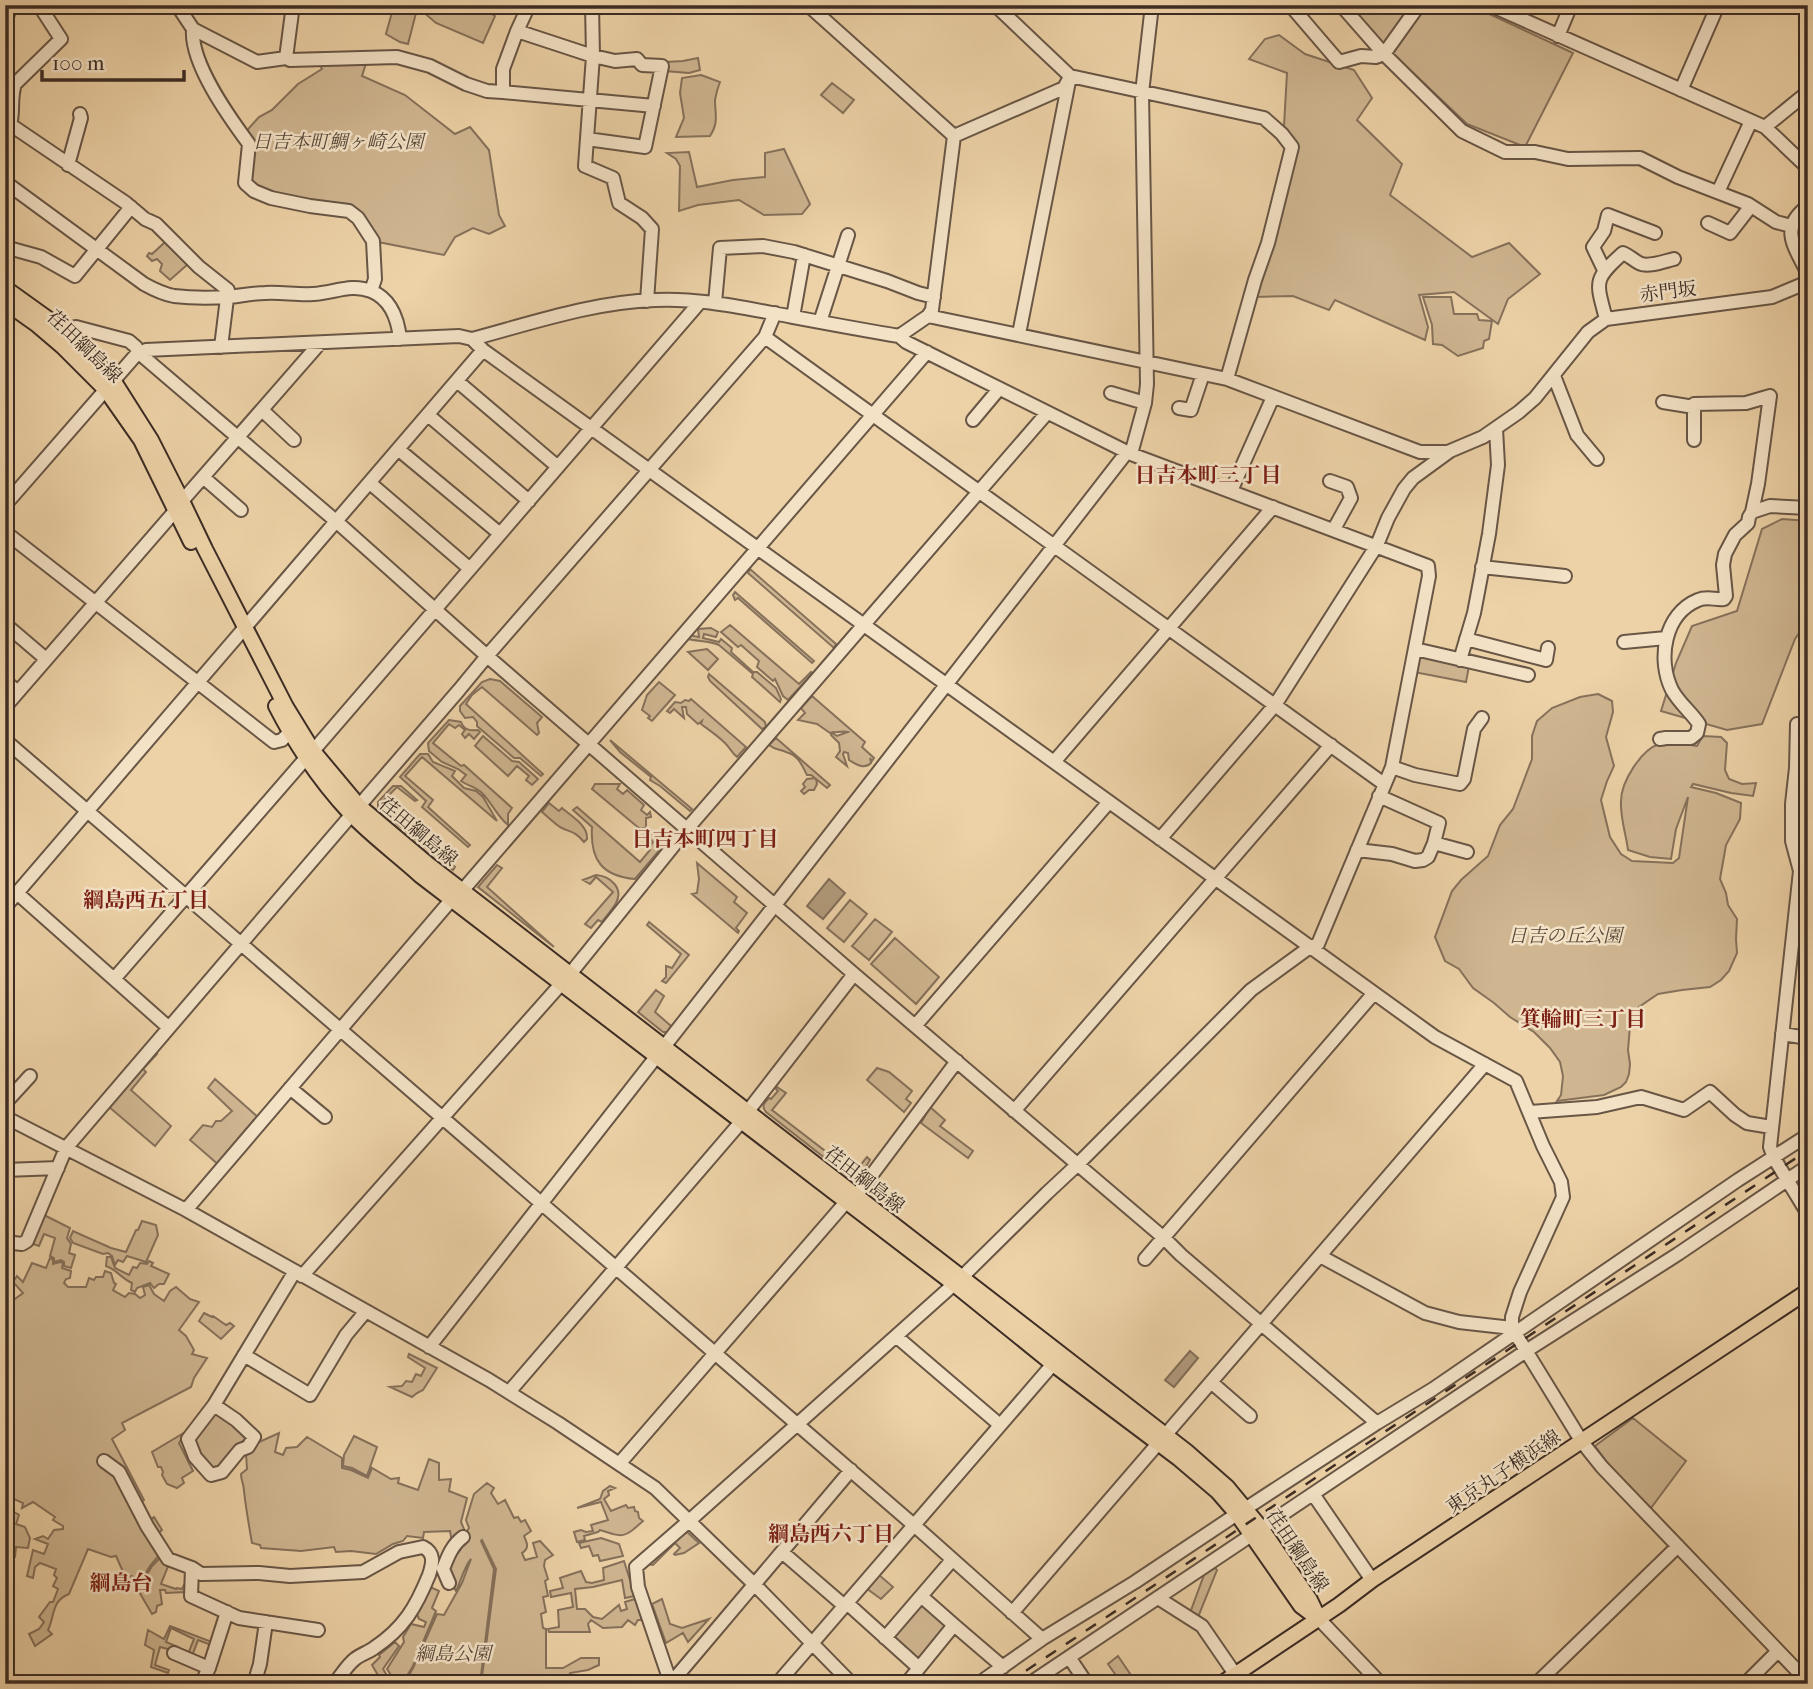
<svg xmlns="http://www.w3.org/2000/svg" width="1813" height="1689" viewBox="0 0 1813 1689" font-family="'IM FELL French Canon','Noto Serif JP',serif">
	<rect width="100%" height="100%" fill="#edd2a7"/>
	<filter id="stains"><feTurbulence type="fractalNoise" baseFrequency=".00286" numOctaves="4"/><feColorMatrix values="0 0 0 0 .2 0 0 0 0 .09 0 0 0 0 .02 0 0 0 .5 -.17"/></filter>
	<radialGradient id="worn" r=".72"><stop offset=".6" stop-color="#630" stop-opacity="0"/><stop offset="1" stop-color="#630" stop-opacity=".3"/></radialGradient>
	<path fill="#cfb691" stroke="#86715b" stroke-width="2" d="M394 5 408 9V11L416 13 408 44 400 42 386 34Z
		M415 5H479L495 16 483 43 436 23Z
		M1349 5H1410L1388 43 1384 44Z
		M1426 5H1470L1573 53 1525 147 1467 124 1391 52Z
		M1279 35 1305 54 1354 70 1372 98 1357 120 1402 164 1390 195 1472 257 1509 243 1540 274 1508 299 1498 324 1454 292 1419 295 1428 327 1425 340 1335 300 1329 310 1293 296 1256 297 1293 141 1284 126 1287 73 1249 59 1265 39Z
		M368 57 362 76 405 95 455 134 470 127 489 150 499 215 505 226 489 234 473 228 455 237 444 255 373 241 358 218 310 206 245 183 242 136 259 117 272 110 298 84 322 69 317 59Z
		M698 58 700 70 689 73 665 71 666 62 683 61Z
		M701 75 720 82C718 87 716 94 715 100 715 115 719 122 710 136L676 137 684 118 680 93 682 78Z
		M832 83 854 100 843 113 821 95Z
		M784 149 810 204 802 214 764 215 739 200 698 205 679 211 680 166 676 159 667 153 689 152 697 187 733 180 765 177V153Z
		M161 236 188 264 170 280 160 271 162 264 157 259 152 261 147 256 149 253 152 254 165 242Z
		M1423 297H1451L1454 314H1477L1479 320 1492 321 1489 339 1484 341 1483 348 1458 356 1442 345 1433 344 1432 325Z
		M1782 519 1808 521V620L1795 639 1762 724 1727 730 1661 711 1676 663 1692 626 1737 611 1762 529Z
		M750 569 836 644 834 648 748 573Z
		M735 592 814 661 812 663 738 598 735 600 733 595Z
		M730 625 799 684 811 672 813 673 788 700 783 696 775 679 773 681 757 667 759 661 741 645 738 647 721 632Z
		M711 628 718 632 716 637 704 634 703 638 719 642 721 639 732 648 731 652 753 672H757L776 688 781 699 780 702 752 677 753 674 719 645C708 640 696 642 685 638L692 631 693 636 699 637 698 629Z
		M707 649 718 659 708 670 688 652Z
		M1418 653 1469 666 1466 682 1414 672Z
		M709 674 765 722 766 727 762 729 710 681 708 677Z
		M490 679 500 681 542 717 537 723 539 733 537 735 482 687 472 695 466 704 543 774 541 776 520 758H514L477 726V722L473 717 465 718 460 711V706L482 682Z
		M659 682 675 695 652 721 648 718 650 716 642 710 647 695Z
		M1598 694 1612 701 1613 712 1606 737 1614 766 1607 781 1601 800 1610 837 1621 854 1632 861 1673 863 1679 858 1688 797 1676 829 1671 859 1650 857 1628 850C1626 834 1620 817 1621 801 1621 782 1641 750 1659 744 1671 739 1685 744 1697 746L1703 736 1721 737 1727 743 1725 770 1729 779 1742 784 1756 783 1753 796 1731 793 1693 784 1691 787 1716 793 1741 803 1740 819 1726 845 1720 879 1726 893 1728 905 1737 919 1736 939 1737 953 1729 971 1721 980 1710 987 1682 990 1658 994 1639 1007 1630 1026 1628 1050 1630 1064 1629 1074 1626 1082 1621 1087 1604 1095 1557 1101 1561 1095 1563 1076 1560 1062 1550 1048 1534 1032 1510 1017 1494 1003 1473 988 1459 969 1445 961 1435 937 1452 891 1461 880 1488 856 1500 825 1513 809 1532 759V736L1537 721 1552 708 1580 697Z
		M812 696 865 742 862 747 874 758 872 761 870 758 871 763C864 770 856 764 849 760L848 753 844 752 843 754 847 766 836 757 840 751 839 743 831 735 832 733 837 736 848 732C843 730 839 733 833 732L830 733 817 724 798 720 805 713 801 708Z
		M691 699 746 747 737 757C732 753 730 748 725 743 718 736 709 730 701 724L702 721 698 724 687 714 686 707H682L684 718 674 709 670 713 667 711 675 702 681 703 685 700 689 701Z
		M449 720 461 722C464 730 470 731 478 730L480 732 474 739 469 734 465 738 462 734 465 730 459 725 455 728 449 724 433 743 461 766 464 765 512 808 508 814V825C497 816 492 803 482 793 476 787 468 786 461 781L466 775 458 769 442 762 429 751 428 743Z
		M483 736 512 761 519 762 538 779 532 785 526 780 529 776 517 766 508 776 475 746Z
		M776 738 830 785 827 788 816 779 817 784 814 790H809L804 794 801 791 805 787 803 784 807 779 815 778 811 775H807C802 765 798 755 786 752 779 749 775 750 769 745Z
		M610 740 692 809 690 811 660 786 650 780 651 777 620 752Z
		M420 754H428L433 762 455 771 452 776 464 788 476 791 483 797 497 821 422 757 405 776 433 800 428 807 470 845 468 847 422 807 426 801 400 777Z
		M595 784H620L617 789 623 794 627 790 644 805 641 810 647 815 650 812 651 817 646 818V828L640 829 592 789Z
		M393 786H401L417 800 415 801 397 787 385 799 381 807 455 867 453 870 378 808V802Z
		M549 803 559 811 562 808C572 817 588 825 587 839L584 842C574 830 571 833 560 827 554 823 548 817 542 812Z
		M577 807 640 862 650 850 648 848 653 842 645 834 663 833V846L635 879C602 876 590 860 592 827L573 810Z
		M697 863 737 897 734 902 747 913 736 928 739 931 738 933 692 894 697 893 699 879Z
		M497 865 502 868 487 887 554 947 478 887Z
		M596 875C610 876 624 888 616 903 613 909 606 916 602 922L598 920 591 928 585 924 613 892 596 877 590 884 583 880Z
		M850 900 867 914 844 942 827 928Z
		M875 919 892 932 869 960 852 946Z
		M649 922 689 955 666 983 662 981 666 977V966L672 968 681 954 647 925Z
		M895 938 939 977 916 1004 871 964Z
		M656 990 664 996 655 1012 671 1026 668 1032H663L638 1012Z
		M155 1052 157 1054 143 1069 146 1072 131 1090 171 1126 155 1146 109 1107Z
		M877 1068 889 1072 912 1091 906 1099 911 1103 904 1112 867 1080Z
		M215 1079 259 1118 220 1166 190 1140 203 1125 212 1127 216 1121H221L232 1111 208 1088Z
		M777 1087 786 1093 772 1110 854 1173 867 1157 870 1160 858 1179 853 1180 766 1112C761 1106 764 1103 769 1098L771 1099 778 1091 776 1089Z
		M930 1107 945 1120 940 1126 973 1151 968 1158 921 1123Z
		M44 1215 70 1228 67 1238 71 1244 69 1253 75 1255 71 1268 64 1266V1262L61 1260 54 1262V1258L50 1256 55 1238 44 1234 39 1246 30 1243 39 1227Z
		M142 1221 156 1225 158 1235 146 1262 127 1256 123 1262 118 1260 115 1265 112 1256 108 1253 103 1254 73 1243 70 1238 73 1231 111 1248 126 1252 136 1230H138Z
		M107 1257H111L115 1268 129 1275 133 1267 137 1268 140 1263 147 1264 149 1261 153 1263 151 1266 169 1274 164 1284H159L154 1288 150 1283 137 1288 135 1292 131 1290 132 1283C122 1279 116 1269 106 1266Z
		M50 1258 53 1260V1264L60 1262 63 1263 62 1268 71 1271 70 1278 66 1279 64 1283 68 1287H86L89 1278 94 1280 96 1277H103L105 1271 111 1273 114 1283 116 1284 113 1290 125 1297 129 1293 135 1294 140 1298 145 1295 143 1287 149 1285 154 1294 164 1301 170 1291 176 1287 190 1299 199 1302 179 1330 186 1336 194 1350 192 1354 207 1358 194 1378 191 1387 122 1423 125 1430 112 1439 144 1500 135 1507 144 1525 154 1517 162 1530 151 1539 161 1553 150 1566 144 1576 137 1578 124 1574 116 1556 111 1557 88 1549 69 1594C51 1601 55 1616 48 1630L52 1634 35 1646 29 1634 39 1629 44 1622 39 1617 50 1602H53L58 1589 53 1586 57 1578 54 1575 56 1569 40 1563 35 1567 33 1578 27 1576 33 1550 44 1554 48 1544 35 1539 43 1536 48 1539 54 1530 63 1529V1526L53 1520 55 1517 33 1502 22 1508 23 1503 14 1499 9 1509 19 1515 16 1524 25 1527 30 1538 28 1548 16 1547 15 1557 12 1559 5 1575V1304H8L23 1293 13 1282 17 1276 23 1282 32 1263 46 1268Z
		M204 1313 212 1317 213 1316 226 1325 230 1323 234 1326 221 1339 199 1321Z
		M409 1354 437 1368 423 1390 417 1393 412 1397 390 1387 402 1386 406 1381 412 1382 416 1374 421 1376 425 1368 408 1357Z
		M217 1412 246 1434V1438L217 1467H211L202 1458 194 1440Z
		M1633 1418 1686 1461 1651 1508 1614 1472 1595 1446Z
		M187 1431 179 1443 193 1471 182 1478 184 1483 177 1488 167 1484 162 1475 163 1472 161 1467H158L152 1452Z
		M279 1433 275 1452 283 1455 286 1448 297 1447 307 1437 342 1458V1468L351 1470 368 1478 372 1468 391 1479 399 1478 398 1483 418 1490 429 1459 439 1463V1480L451 1479 449 1491 467 1498 461 1522 464 1529 461 1535 452 1542 450 1531 424 1532 423 1538 407 1536 403 1541 393 1544 376 1554 351 1551 336 1552 334 1547 301 1551 261 1548 260 1545 252 1543C249 1526 246 1509 244 1491 244 1484 241 1481 241 1474L247 1469 246 1454 259 1442Z
		M354 1436 377 1447 367 1476 352 1468 343 1466 344 1455Z
		M487 1483 494 1488 491 1493 498 1504 505 1500 514 1518 518 1517 521 1522 525 1520 531 1531 524 1536C527 1543 530 1548 522 1553L525 1560 537 1557 533 1543 540 1541 553 1555 545 1560 544 1566 548 1579 545 1581 548 1596 543 1597 546 1612 541 1614 543 1628 546 1629V1668H563L581 1658H599V1665L588 1670 570 1673 569 1684H481L496 1569 482 1540 481 1541 494 1569 480 1684H404L413 1668 437 1614 444 1615 462 1583 471 1559C464 1567 461 1581 456 1591L450 1580 447 1566 469 1528 466 1520 474 1494Z
		M610 1486 615 1488 608 1491 609 1495 604 1499 611 1511 626 1505 628 1508 634 1507 635 1511 638 1512 639 1518 643 1521C624 1538 624 1538 600 1530L598 1532 584 1536 585 1540 577 1542 574 1532 581 1530 586 1532 593 1531 591 1525 608 1520 601 1502 577 1508 600 1499 603 1491Z
		M686 1531 699 1543 684 1553 675 1555 674 1554 680 1548 675 1543 653 1565 647 1564Z
		M601 1538 619 1544 623 1556 600 1561 598 1555 593 1556 589 1546 581 1548 579 1543Z
		M160 1558 169 1564 161 1584 176 1589 177 1588 182 1589 184 1585 187 1587 186 1592 166 1593 165 1590H160L162 1604 157 1606 156 1612 152 1614 131 1578H145L152 1566Z
		M624 1561 635 1596 625 1598 622 1580 593 1587 575 1589 577 1609H585L593 1617 602 1619 619 1605 621 1611 627 1609 625 1602 635 1599 642 1620H638L635 1625 628 1620 622 1627 603 1628 591 1620 588 1624 590 1632H549L548 1629 559 1627 558 1610 573 1607 571 1593 551 1597 550 1591 563 1588 560 1578 581 1571 586 1582 592 1583 604 1580 603 1568Z
		M889 1563 879 1575 893 1587 881 1599 866 1588Z
		M1215 1568 1217 1570 1198 1617 1190 1613 1204 1575Z
		M428 1586 439 1591 432 1608 436 1611 413 1666 402 1684H400V1682L393 1678 387 1669 404 1642 403 1637 411 1624 424 1627 426 1622 419 1619 416 1612Z
		M662 1599 670 1624 682 1628 709 1619 688 1642 683 1633 666 1643 652 1604Z
		M922 1600 949 1625 920 1661 892 1635Z
		M170 1626 212 1642 211 1645 198 1640 192 1656 188 1654 194 1639 171 1628 166 1642 178 1647 176 1651 160 1647 155 1665 169 1670 168 1673 151 1667 154 1650 145 1645 148 1630 164 1639Z
		M395 1642 399 1646 383 1669 391 1682 395 1684H383L372 1665 380 1657 379 1655Z
		M1118 1656 1137 1684H1122L1108 1664Z"/>
	<path fill="#b19a7b" stroke="#826e59" stroke-width="2" d="M829 879 845 893 823 919 807 906Z
		M1190 1351 1198 1358 1174 1387 1165 1380Z"/>
	<g fill="none" stroke-linecap="round" stroke-linejoin="round">
		<g stroke="#685646" stroke-width="16">
			<path id="minor" d="M177 5 193 29 257 62 286 58 293 5
				M529 5 517 31 503 69V92L654 106
				M592 5 593 56 585 166 613 178 619 203 642 218 652 229 647 301
				M808 5 954 136
				M995 5 1070 76 1264 118 1282 134 1292 147 1268 243 1255 280 1227 379
				M1292 5 1291 6 1339 62 1361 56 1376 57 1384 54 1419 5
				M1341 5 1384 54 1462 131 1505 152H1535L1568 159 1640 158 1678 177 1748 204 1776 222 1791 226
				M1490 5 1765 127 1808 168
				M5 22 11 5
				M193 29C190 63 229 117 249 144L245 183 254 191 271 198 310 206 349 211 358 218 373 241 375 279 371 291
				M517 31 593 56 615 61 637 59 642 65 662 66 645 147 587 139
				M1558 36 1571 5
				M286 58 290 60 397 57 430 66 466 84 487 91 503 92
				M1681 90 1718 5
				M5 121 126 203 145 219 156 224 199 267 228 290 221 347
				M10 125C14 112 10 98 15 84L61 39 39 5
				M1765 127 1808 92
				M954 136 1064 88 1069 79
				M68 165 81 118 80 114
				M5 182 144 284C153 289 163 294 174 296 191 298 211 298 228 297 240 296 252 293 265 293 281 292 297 295 313 294 334 293 351 283 371 291 391 299 398 320 400 339
				M1718 192 1751 121
				M1808 206C1778 228 1795 247 1808 274
				M1708 223 1730 233 1751 206
				M5 247 41 257 75 276 131 207
				M1604 270 1593 247 1604 231 1608 215 1655 233
				M715 303 720 248 763 246 794 252 887 281 918 293 934 297
				M928 316 1227 379 1420 452H1446
				M793 317 804 255
				M1606 319C1596 281 1593 280 1623 253 1630 256 1633 260 1639 263 1648 268 1665 261 1674 259
				M820 322 848 235
				M64 332 76 327 129 341 136 347 139 353 337 522 487 656 854 974 1164 1238 1181 1255 1377 1423
				M1019 334 1070 76
				M899 336 928 316 932 310 954 136
				M765 337 1384 784
				M472 339C532 323 593 302 655 300 695 298 734 306 772 313 815 321 857 329 899 336L906 342 1131 454 1428 566 1429 576 1392 767 1318 944 1310 947 1251 990 1077 1165 1047 1193 962 1277 689 1521 636 1567 638 1587 671 1684
				M1554 376 1577 435 1597 459
				M457 381 558 467
				M1111 393 1145 403
				M1663 402 1694 407
				M1179 408 1191 410 1203 374
				M262 410 294 440
				M428 415 529 501
				M973 420 999 389
				M399 450 499 533
				M1131 454 1145 403 1147 384 1142 93 1152 5
				M203 477 241 510
				M1330 481 1347 487 1351 498 1334 529
				M370 483 469 568
				M1231 491 1273 397
				M182 501 320 343
				M5 505 135 356 146 350 459 336 472 339 483 350 1435 1037 1516 1081 1543 1146 1561 1182 1563 1197 1520 1292 1512 1317V1328L1582 1442 1602 1467 1808 1682
				M1752 512 1770 506 1808 508
				M5 532 274 742 282 740 290 732
				M1482 567 1565 576
				M5 624 46 659
				M1466 639 1546 660 1548 648
				M1624 642 1666 638
				M1415 649 1528 675
				M1460 660 1474 613 1489 534 1498 465 1496 429
				M5 681 18 692
				M5 707 175 511
				M1797 724 1796 768 1792 804V841L1800 871
				M1660 739 1666 738H1691L1697 733 1699 724C1691 712 1679 703 1672 690 1657 660 1664 614 1698 600 1707 596 1715 600 1724 599L1726 596 1723 565 1725 554 1735 535 1748 523 1749 517 1752 512 1758 484 1770 396 1746 403 1694 404V440
				M5 740 915 1526 1042 1639
				M313 751 700 302
				M1054 762 1273 507
				M1392 767 1415 775 1460 784 1464 779 1474 729 1482 718
				M1160 839 1275 705 1377 545 1388 518 1404 489 1413 478 1450 451 1483 437 1519 412 1535 398 1588 332 1606 319 1772 297 1808 282
				M1434 843 1467 852
				M1357 850 1392 854 1415 861 1423 860 1428 857 1434 843 1439 823 1379 796
				M1808 871H1800L1770 1147 1774 1158 1808 1214
				M462 891 927 352
				M17 893 168 1027
				M5 907 483 350
				M570 974 687 829 1047 413
				M114 979 306 758
				M915 1026 1109 802
				M1782 1034 1808 1038
				M290 1088 325 1117
				M5 1106 8 1100 30 1076
				M748 1111 854 974
				M1014 1111 1331 745
				M1530 1112 1597 1107 1641 1097 1684 1110 1710 1092 1735 1115 1747 1123 1771 1127
				M5 1117 186 1210 489 1380 558 1423 655 1488 755 1585 852 1684
				M5 1170 58 1168
				M856 1196 957 1061
				M186 1210 452 899
				M5 1242 22 1244 27 1241 66 1148 359 806 459 690 487 656 765 337 775 313
				M1320 1256 1425 1313 1459 1322 1512 1328
				M1145 1259 1374 993
				M302 1276 561 984
				M897 1337 1000 1425
				M429 1347 782 896 1127 452
				M244 1355 310 1395 346 1335 366 1311
				M1211 1382 1250 1416
				M509 1392 741 1122
				M214 1405 236 1420 254 1437 248 1447 240 1450 222 1472 211 1475 195 1457 188 1439 214 1405 295 1271
				M104 1461 119 1472 147 1526 168 1559 192 1568 201 1574 259 1573 290 1576 363 1572 399 1552 423 1547C435 1553 433 1563 429 1575 416 1607 404 1628 374 1648 369 1652 361 1654 355 1659 347 1665 341 1676 334 1684
				M619 1464 846 1202
				M1313 1494 1372 1580
				M1245 1509 1377 1423 1433 1389 1738 1180 1808 1135
				M782 1552 841 1603 848 1604 919 1668
				M192 1568 191 1596 239 1618 318 1630
				M449 1583 443 1569C448 1556 452 1545 463 1537
				M921 1596 954 1625
				M1158 1598 1202 1626 1235 1674
				M1012 1613 1485 1064
				M1319 1619 1381 1684
				M885 1638 952 1560
				M174 1653 209 1668
				M1069 1657 1087 1684
				M671 1683 851 1470
				M201 1684 209 1668 227 1612
				M254 1684 260 1664 266 1622
				M777 1684 1053 1364
				M906 1684 954 1625 1003 1667
				M978 1684 1042 1639 1135 1582 1237 1514
				M1029 1684 1526 1351 1678 1254 1808 1166
				M1536 1684 1678 1546
				M1745 1684 1778 1651"/>
		</g>
		<g stroke="#3c2c25" stroke-width="18">
			<path id="major" d="M5 288 51 321 82 348 113 380 151 440 182 501 205 549 286 707 313 751 359 806 429 865 1186 1451 1227 1487 1261 1528 1310 1600 1319 1619
				M5 302 36 324 63 347 106 390 141 440 191 542
				M276 706C296 745 321 782 351 814 372 836 398 855 421 876L954 1284 1053 1364 1178 1458 1218 1492 1237 1514 1301 1606 1317 1618
				M1221 1684 1339 1605 1372 1580 1808 1291"/>
		</g>
		<use href="#minor" stroke="#f3e2c6" stroke-width="12"/>
		<use href="#major" stroke="#edd2a7" stroke-width="14"/>
		<path stroke="#3c2c25" stroke-width="2.5" stroke-dasharray="12 12" stroke-linecap="butt" d="M1006 1684 1808 1150"/>
	</g>
	<g text-anchor="middle" stroke-width="5" stroke-linejoin="round" paint-order="stroke">
		<g font-size="19" font-style="italic" fill="#59483b" stroke="#f3e2c6">
			<text x="338" y="148">日吉本町鯛ヶ崎公園</text>
			<text x="1565" y="942">日吉の丘公園</text>
			<text x="453" y="1660">綱島公園</text>
		</g>
		<g font-size="19" fill="#3c2c25" stroke="#f3e2c6">
			<text transform="translate(1668 291) rotate(-7)" y="7">赤門坂</text>
			<text transform="translate(85 346) rotate(44)" y="7">荏田綱島線</text>
			<text transform="translate(419 831) rotate(40)" y="7">荏田綱島線</text>
			<text transform="translate(865 1179) rotate(38)" y="7">荏田綱島線</text>
			<text transform="translate(1503 1471) rotate(-34)" y="7">東京丸子横浜線</text>
			<text transform="translate(1298 1550) rotate(56)" y="7">荏田綱島線</text>
		</g>
		<g font-size="21" font-weight="bold" fill="#7a1f14" stroke="#f3e2c6">
			<text x="1208" y="482">日吉本町三丁目</text>
			<text x="705" y="846">日吉本町四丁目</text>
			<text x="146" y="907">綱島西五丁目</text>
			<text x="1583" y="1026">箕輪町三丁目</text>
			<text x="831" y="1541">綱島西六丁目</text>
			<text x="121" y="1590">綱島台</text>
		</g>
	</g>
	<rect width="1813" height="1689" fill="none" stroke="#edd2a7" stroke-width="28"/>
	<rect x="7" y="7" width="1799" height="1675" fill="none" stroke="#3c2c25" stroke-width="3.5"/>
	<rect x="14" y="14" width="1785" height="1661" fill="none" stroke="#3c2c25" stroke-width="2"/>
	<path d="M42 70v10h142v-10" fill="none" stroke="#3c2c25" stroke-width="3.5"/>
	<text x="52" y="70" font-size="21" fill="#3c2c25" stroke="#f3e2c6" stroke-width="5" paint-order="stroke">100 m</text>
	<rect width="100%" height="100%" filter="url(#stains)"/>
	<rect width="100%" height="100%" fill="url(#worn)"/>
</svg>
